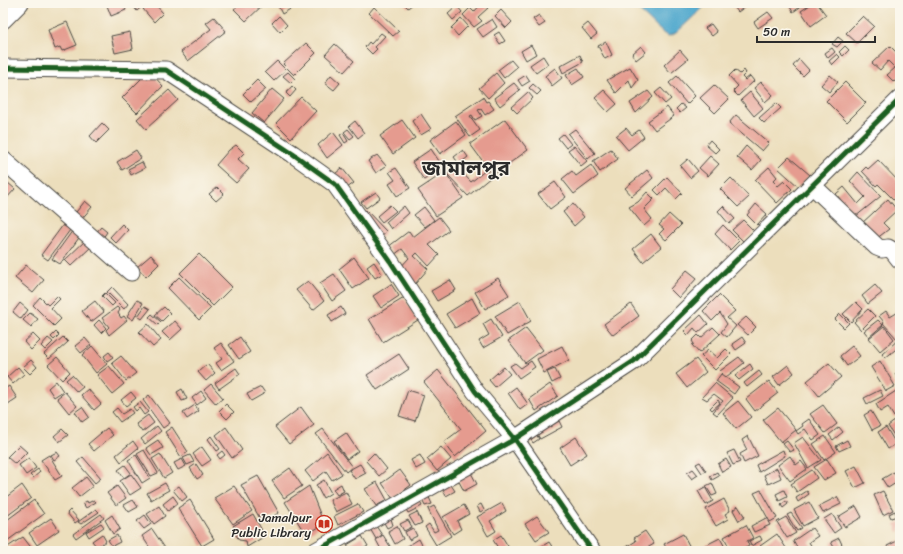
<svg xmlns="http://www.w3.org/2000/svg" width="903" height="554" viewBox="0 0 903 554" font-family="Sriracha,'Noto Sans Bengali',sans-serif">
	<rect width="100%" height="100%" fill="#fbf7ec"/>
	<filter id="ink" filterUnits="userSpaceOnUse"><feTurbulence type="fractalNoise" baseFrequency=".025" numOctaves="2"/><feDisplacementMap in="SourceGraphic" scale="8" xChannelSelector="R" yChannelSelector="G"/><feConvolveMatrix kernelMatrix="1 2 1 2 8 2 1 2 1" color-interpolation-filters="sRGB"/></filter>
	<filter id="wash" filterUnits="userSpaceOnUse"><feTurbulence type="fractalNoise" baseFrequency=".012" numOctaves="4" result="noise"/><feDisplacementMap in="SourceGraphic" scale="16" xChannelSelector="R" yChannelSelector="G"/><feGaussianBlur stdDeviation="0.9" result="paint"/><feColorMatrix in="noise" values="0 0 0 0 0 0 0 0 0 0 0 0 0 0 0 0 0 1.4 0 .05"/><feComposite in="paint" operator="in"/></filter>
	<g filter="url(#wash)">
		<rect width="100%" height="100%" fill="#ecdebc"/>
		<path fill="#50a8cd" stroke="#3e6a7c" d="M631 3H708L676 33 669 36 664 34Z"/>
		<g id="blocks">
			<path fill="#e59b8f" d="M106 3H123L126 10 111 16Z
				M134 3H146L137 11 132 5Z
				M150 3H154L163 13 154 22 143 9Z
				M241 3H265L246 21 234 9Z
				M284 3H290L292 8 282 14 278 6Z
				M403 3H414L408 8Z
				M482 3 488 8 478 17 482 21 474 27 463 15 470 8 474 12Z
				M731 3H750L738 12Z
				M796 3H806L793 12 790 7Z
				M813 3H817L826 15 811 26 801 11Z
				M457 6 462 12 453 20 448 14Z
				M374 7 399 31 393 36 369 13Z
				M501 10 512 22 506 28 495 16Z
				M768 12 773 18 758 28 754 22Z
				M539 15 545 23 539 27 533 19Z
				M279 16 287 25 280 32 272 23Z
				M863 16 874 26 857 43 846 33Z
				M214 17 226 31 188 61 181 52 211 29 206 23Z
				M461 18 468 26 458 36 451 28Z
				M492 19 497 27 483 37 477 29Z
				M67 22 77 45 62 51 60 47 55 49 48 30Z
				M588 23 597 34 591 39 582 28Z
				M711 24 717 32 712 36 705 28Z
				M130 32 133 49 115 53 111 36Z
				M499 32 505 41 500 44 494 35Z
				M381 33 385 36 375 47 377 49 372 54 365 47 369 42 371 44Z
				M838 37 843 41 837 47 832 44Z
				M606 42 612 55 605 59 598 46Z
				M306 43 316 53 294 75 283 64Z
				M335 44 354 61 344 72 325 55Z
				M531 45 536 54 526 60 521 51Z
				M641 46 646 52 636 60 632 54Z
				M845 46 849 50 843 56 839 52Z
				M890 46 900 56V76L894 82 887 75 895 68 888 61 880 70 872 63Z
				M832 48 835 52 828 58 825 53Z
				M680 50 688 59 671 73 664 65Z
				M837 54 840 57 832 65 829 61Z
				M580 55 583 62 563 73 560 66Z
				M543 56 548 64 536 73 530 65Z
				M799 59 809 70 803 76 793 66Z
				M511 60 517 67 504 78 498 70Z
				M277 61 286 70 274 81 265 72Z
				M630 67 638 80 632 88 629 80 616 93 607 80Z
				M555 68 562 78 552 86 545 76Z
				M578 68 584 77 572 85 566 75Z
				M735 70 740 74 744 70 746 73 742 77 745 80 750 76 754 81 738 96 733 91 738 86 729 76Z
				M149 71 163 86 137 113 122 98Z
				M288 72 295 79 291 83 283 76Z
				M496 73 504 83 488 98 479 88Z
				M331 75 340 83 334 90 325 83Z
				M526 75 530 81 522 86 518 80Z
				M830 75 838 82 829 92 821 85Z
				M677 76 695 96 687 104 669 83Z
				M257 80 266 89 251 102 243 94Z
				M761 82 773 95 765 102 754 88Z
				M845 82 866 103 847 122 826 101Z
				M514 83 520 90 500 106 494 98Z
				M533 84 541 91 537 95 529 88Z
				M714 85 729 99 715 113 700 98Z
				M292 86 296 90 290 97 286 93Z
				M661 88 671 99 665 104 655 93Z
				M272 89 284 99 264 123 252 113Z
				M169 90 178 100 146 129 137 119Z
				M604 90 617 104 608 112 595 98Z
				M648 91 653 97 636 113 630 103Z
				M528 92 533 98 517 113 511 107Z
				M750 92 763 108 754 116 741 100Z
				M301 97 316 111 291 138 276 123Z
				M483 97 486 102 488 101 494 109 485 115 481 109 478 110 482 116 475 120 472 115 470 116 480 130 470 137 455 116Z
				M776 103 781 108 764 123 759 118Z
				M681 104 686 108 680 113 676 109Z
				M667 107 674 116 655 130 648 121Z
				M421 114 431 129 421 135 412 121Z
				M736 115 769 143 762 151 729 123Z
				M505 119 528 150 493 175 470 144Z
				M402 120 415 138 393 154 380 136Z
				M355 121 364 133 358 138 349 126Z
				M456 121 466 135 440 154 430 140Z
				M102 123 109 130 96 143 90 136Z
				M626 128 632 135 639 130 644 137 628 150 616 136Z
				M348 129 354 136 350 139 344 132Z
				M575 129 595 153 588 159 568 134Z
				M333 132 343 145 327 158 318 145Z
				M343 133 348 141 345 143 340 135Z
				M563 134 571 144 566 148 558 138Z
				M710 140 719 149 715 153 706 145Z
				M236 145 244 153 238 159 249 169 236 183 216 165 229 150Z
				M574 146 587 161 581 166 568 150Z
				M746 146 761 160 752 170 737 157Z
				M431 149 443 167 424 180 412 162Z
				M611 149 618 159 600 172 593 161Z
				M136 150 141 158 122 170 117 162Z
				M463 150 468 157 459 164 454 157Z
				M377 155 386 166 376 173 368 161Z
				M710 156 719 164 708 176 699 168Z
				M789 157 810 175 799 187 778 168Z
				M688 159 698 171 690 178 680 166Z
				M878 160 900 183V196L895 201 878 184 876 186 862 171 866 167 868 169Z
				M142 162 145 168 131 175 128 169Z
				M591 165 598 176 574 194 562 179 572 171 576 176Z
				M456 166 471 182 486 170 491 177 468 196 447 174Z
				M769 167 777 177 773 181 778 186 784 181 792 189 777 203 755 180Z
				M342 168 354 183 347 188 335 174Z
				M396 168 410 188 397 196 389 184 395 180 389 172Z
				M647 170 653 178 632 196 625 188Z
				M445 172 463 198 436 216 418 190Z
				M858 172 881 196 855 217 836 194 844 187 858 204 865 197 850 181Z
				M667 177 682 193 676 199 666 188 659 195 654 190Z
				M731 178 749 197 738 207 720 189Z
				M7 182 15 189 6 199 3 197V186Z
				M555 182 566 197 550 209 538 194Z
				M217 187 224 194 216 201 209 194Z
				M376 192 380 198 366 208 361 202Z
				M647 192 654 199 644 209 652 219 644 226 629 207 638 202Z
				M888 199 897 210 883 223 889 229 876 239 861 224Z
				M85 201 92 207 79 222 72 217Z
				M573 204 584 217 574 226 563 212Z
				M756 204 767 214 757 225 747 215Z
				M390 205 396 211 382 222 377 216Z
				M404 206 409 213 391 229 386 222Z
				M723 206 735 219 729 224 718 211Z
				M424 207 434 220 425 227 414 215Z
				M366 210 386 231 381 237 360 216Z
				M669 214 681 225 666 240 659 234 664 229 659 225Z
				M439 217 449 230 429 245 439 255 429 266 417 253 414 256 428 269 415 284 399 269 409 258 402 249 394 255 388 247 409 231 413 237Z
				M743 220 754 231 743 241 732 230Z
				M122 224 128 230 116 243 110 237Z
				M63 225 70 230 48 260 41 255Z
				M723 225 739 241 730 250 715 234Z
				M101 227 107 232 100 242 93 236Z
				M73 230 81 235 60 264 52 259Z
				M651 234 661 247 643 262 633 249Z
				M86 240 92 246 71 266 65 260Z
				M199 254 232 287 213 306 180 273Z
				M151 255 159 264 146 277 137 267Z
				M354 257 369 278 353 289 339 269Z
				M374 262 382 274 375 278 367 267Z
				M26 265 44 280 33 293 15 278Z
				M687 270 697 278 679 298 670 289Z
				M334 274 346 291 332 301 320 283Z
				M179 277 211 308 199 320 168 288Z
				M498 278 509 295 485 309 475 292Z
				M450 280 456 290 437 301 431 291Z
				M308 281 324 301 313 310 296 290Z
				M391 284 399 296 381 308 373 296Z
				M875 285 882 293 868 304 862 296Z
				M112 287 128 304 124 309 107 292Z
				M105 293 115 303 112 306 102 296Z
				M719 295 735 311 727 318 736 326 727 337 721 332 727 324 720 313 712 321 703 311Z
				M57 296 60 299 51 308 61 319 54 326 33 305 40 297 48 305Z
				M404 298 418 320 383 342 369 319Z
				M472 298 480 313 455 328 446 314Z
				M137 300 143 303 133 320 127 316Z
				M95 301 104 312 91 322 82 311Z
				M520 301 531 321 507 335 495 316Z
				M856 302 863 309 851 322 843 314Z
				M20 303 28 310 21 319 13 312Z
				M631 304 639 316 613 335 604 324Z
				M145 306 150 309 142 319 138 316Z
				M117 307 120 310 118 313 121 318 124 316 127 320 109 335 106 330 109 327 102 318Z
				M164 307 170 313 162 321 155 315Z
				M341 307 345 314 332 322 328 315Z
				M868 309 875 316 861 330 854 322Z
				M886 311 890 317 900 311V336L897 339 883 323 884 322 879 316Z
				M30 313 38 319 31 327 23 320Z
				M152 314 161 322 158 325 149 317Z
				M840 314 849 323 844 328 835 319Z
				M701 315 708 324 698 333 694 328 688 335 684 331Z
				M746 317 756 327 748 335 737 325Z
				M491 319 502 337 483 348 479 341 489 335 483 324Z
				M99 320 106 328 101 333 94 325Z
				M878 320 883 325 869 337 864 331Z
				M175 321 182 329 170 340 162 332Z
				M148 324 161 340 153 347 139 332Z
				M884 326 894 339 880 351 869 338Z
				M713 327 720 334 699 353 692 345 694 344 692 341 698 335 701 338Z
				M526 328 543 350 525 363 508 341Z
				M56 332 59 335 54 340 51 337Z
				M33 334 40 341 31 350 24 342Z
				M63 337 68 342 49 359 44 354Z
				M240 337 250 352 239 359 229 345Z
				M742 337 746 343 736 350 732 344Z
				M48 338 53 342 45 350 41 346Z
				M85 338 91 345 81 353 75 346Z
				M898 340 900 346 885 358 882 354Z
				M221 343 234 361 221 370 216 363 222 359 214 348Z
				M92 346 107 364 96 373 82 355Z
				M562 346 569 360 544 373 537 359Z
				M852 346 860 356 847 366 840 356Z
				M726 349 731 354 715 370 701 356 708 350 717 358Z
				M109 352 113 357 107 361 104 356Z
				M399 354 409 369 377 390 367 375Z
				M121 356 136 373 126 381 112 363Z
				M57 357 70 372 62 380 48 365Z
				M739 357 744 363 726 377 720 371Z
				M696 359 706 372 687 388 676 374Z
				M31 360 37 367 30 374 23 367Z
				M531 361 535 367 519 378 510 366 515 363 521 368Z
				M880 361 895 386 886 391 871 367Z
				M829 363 841 377 819 396 807 381Z
				M207 364 215 373 206 381 198 372Z
				M750 364 753 369 739 380 735 376Z
				M788 365 794 373 779 385 773 377Z
				M109 366 124 384 112 394 97 375Z
				M18 367 24 374 13 384 7 377Z
				M504 367 510 374 495 387 489 380Z
				M236 368 240 374 219 389 215 383Z
				M555 369 560 379 552 383 547 372Z
				M438 370 486 431 455 457 444 442 461 429 424 382Z
				M759 371 762 375 747 387 744 383Z
				M900 371V382L895 374Z
				M721 374 739 387 734 394 716 381Z
				M72 375 83 387 77 392 66 380Z
				M56 381 63 391 54 397 48 388Z
				M769 381 778 393 755 411 746 399Z
				M715 383 733 398 717 415 713 412 723 401 714 394 707 400 702 397Z
				M211 384 223 398 216 404 204 390Z
				M550 384 558 396 536 411 529 399Z
				M9 386 17 398 8 404 3 398V390Z
				M261 387 265 393 251 401 247 394Z
				M516 387 528 404 520 410 508 393Z
				M88 389 101 404 94 410 81 395Z
				M182 389 187 399 182 401 177 392Z
				M408 390 424 395 415 421 399 416Z
				M880 390 883 396 867 404 864 398Z
				M201 391 206 398 197 405 192 398Z
				M896 391 900 398V413L894 417 888 407 880 412 876 404Z
				M65 392 77 406 69 413 57 398Z
				M131 392 136 398 126 406 121 400Z
				M149 395 170 423 163 428 143 400Z
				M718 400 720 403 712 410 710 408Z
				M738 401 751 417 736 429 723 413Z
				M140 402 148 412 144 415 139 408 136 411 133 407Z
				M226 404 234 412 227 419 219 411Z
				M195 405 199 411 187 419 183 413Z
				M823 405 837 424 825 433 810 414Z
				M82 407 89 417 82 422 75 412Z
				M301 407 314 425 289 444 275 427Z
				M117 408 122 414 130 409 133 413 120 422 112 412Z
				M778 408 796 430 781 442 763 420Z
				M871 411 880 426 872 430 864 415Z
				M148 415 154 423 142 432 136 424Z
				M809 419 820 435 813 440 805 429 798 434 796 431 803 426 802 424Z
				M896 420 900 426V441L898 442 888 426Z
				M559 421 562 427 540 439 534 429 545 428Z
				M157 426 161 431 145 444 141 439Z
				M172 427 188 452 181 457 165 432Z
				M226 427 242 450 232 458 216 435Z
				M839 427 843 432 833 440 829 435Z
				M886 427 896 444 888 449 878 432Z
				M107 428 113 435 94 451 88 444Z
				M62 429 68 435 59 442 54 436Z
				M323 429 352 467 346 472 316 434Z
				M346 433 358 451 347 459 334 441Z
				M536 434 539 439 533 443 530 438Z
				M211 436 220 449 217 451 208 439Z
				M748 436 758 456 744 463 740 454 747 450 742 440Z
				M825 436 836 452 824 460 813 444Z
				M576 437 587 454 570 465 560 448Z
				M803 437 821 460 808 468 794 443Z
				M158 440 163 448 151 455 146 448Z
				M847 440 850 446 839 451 836 446Z
				M133 441 138 448 121 462 116 455Z
				M787 441 794 450 790 452 783 444Z
				M19 445 27 452 15 464 7 457Z
				M202 447 211 460 202 466 193 454Z
				M441 447 451 459 437 471 427 459Z
				M144 450 158 473 151 476 137 454Z
				M734 450 740 462 733 465 727 453Z
				M783 450 785 456 759 472 756 465Z
				M222 451 225 455 220 459 217 455Z
				M57 452 60 456 54 460 51 455Z
				M327 452 342 474 332 480 326 471 313 481 305 471Z
				M374 453 387 469 379 476 366 461Z
				M160 454 172 473 164 478 152 459Z
				M49 455 62 476 55 480 41 460Z
				M136 455 150 478 142 483 128 460Z
				M190 455 194 462 187 465 183 458Z
				M420 455 425 464 416 469 411 460Z
				M790 456 796 465 801 461 807 469 790 481 778 465Z
				M83 457 101 478 95 483 77 462Z
				M29 458 36 468 26 475 19 465Z
				M182 459 186 466 178 470 174 463Z
				M726 459 731 467 722 472 718 464Z
				M827 459 836 473 824 480 814 467Z
				M700 462 706 471 702 473 696 464Z
				M196 464 203 475 197 479 190 468Z
				M360 464 366 473 355 479 349 470Z
				M125 465 131 473 124 478 118 470Z
				M856 466 865 483 855 488 846 471Z
				M290 468 302 486 284 498 272 481Z
				M777 468 781 478 768 484 764 475Z
				M38 469 40 472 33 478 30 475Z
				M693 469 698 475 692 479 687 473Z
				M400 470 411 485 393 499 382 483Z
				M812 470 817 478 797 492 791 484Z
				M470 471 477 484 464 491 457 478Z
				M717 472 719 476 712 480 710 476Z
				M894 472 899 481 888 488 882 479Z
				M131 474 141 488 130 495 120 481Z
				M258 476 279 513 262 522 241 485Z
				M86 477 93 486 79 497 72 488Z
				M324 480 331 493 323 498 316 485Z
				M377 482 387 500 376 506 365 489Z
				M449 482 455 491 446 496 441 486Z
				M165 483 169 490 151 500 147 493Z
				M712 483 717 494 712 496 706 486Z
				M341 484 344 491 337 495 333 489Z
				M22 485 31 498 3 519V495L5 498Z
				M117 486 126 498 116 505 107 493Z
				M179 486 187 497 182 501 173 490Z
				M234 486 252 511 233 524 214 498Z
				M309 486 324 524 306 535 285 502Z
				M705 487 713 501 706 505 698 491Z
				M761 490 777 518 770 522 754 493Z
				M784 490 787 497 779 501 776 494Z
				M807 491 809 494 798 502 796 498Z
				M883 491 893 510 883 515 874 495Z
				M346 492 352 504 336 512 330 500Z
				M427 493 432 504 425 506 420 496Z
				M173 496 178 503 168 511 163 504Z
				M417 496 422 506 408 513 403 504Z
				M837 497 841 504 823 513 819 506Z
				M724 499 730 511 725 514 728 519 716 526 706 509Z
				M34 500 44 514 3 544V523Z
				M94 500 96 502 86 508 83 503 87 501 88 503Z
				M133 500 138 507 129 512 124 505Z
				M190 500 214 539 202 546 178 508Z
				M786 501 788 504 783 508 781 505Z
				M809 502 818 518 803 526 794 510Z
				M502 503 506 511 490 521 496 531 488 536 477 517Z
				M358 504 363 512 338 525 334 516Z
				M481 504 484 510 480 512 477 506Z
				M464 505 469 514 457 521 461 529 453 534 443 517Z
				M159 506 165 516 154 524 147 514Z
				M434 506 451 536 436 545 425 527 429 524 434 532 438 530 428 509Z
				M738 506 745 517 739 521 733 510Z
				M856 506 862 517 845 527 838 517Z
				M96 509 99 512 81 524 78 522Z
				M70 510 79 520 75 523 67 513Z
				M895 511 897 516 891 518 889 514Z
				M417 512 422 523 415 526 409 516Z
				M392 513 395 517 391 519 393 525 387 528 382 519Z
				M791 513 802 528 797 531 787 515Z
				M101 514 104 518 76 538 73 534Z
				M253 514 265 536 247 547 246 541 239 540 236 535 238 530 233 526Z
				M832 514 841 528 834 533 824 519Z
				M112 515 120 529 113 534 105 520Z
				M145 515 151 524 144 529 137 521Z
				M537 516 549 532 536 540 525 524Z
				M786 517 796 533 787 538 777 522Z
				M51 518 59 530 37 545 29 533Z
				M766 518 770 525 754 532 751 526Z
				M408 520 412 527 404 531 400 524Z
				M900 522V531L898 532 895 524Z
				M101 523 104 527 89 537 86 532Z
				M374 523 382 535 376 539 369 527Z
				M746 525 753 538 747 541 749 546 740 551H731L724 537Z
				M397 526 403 539 395 544 388 531Z
				M413 528 417 536 409 540 405 532Z
				M812 528 818 536 809 542 814 551H799L793 541Z
				M152 529 167 551H152L142 536Z
				M645 531 654 544 647 548 648 550 620 551 636 541 634 538Z
				M102 534 106 541 97 547 92 541Z
				M683 534 692 551H668L664 544Z
				M777 534 788 551H772L771 549 764 551 760 546Z
				M117 535 120 542 112 546 108 540Z
				M383 535 393 551H382L376 540Z
				M501 535 511 551H500L493 540Z
				M362 536 368 546 360 551H350L347 545Z
				M760 536 762 540 751 546 749 541Z
				M23 537 33 550 8 551 6 548Z
				M720 538 727 551H706L704 546Z
				M839 538 845 551H836L831 542Z
				M419 539 425 551H409L406 547Z
				M899 540 900 548 889 551 887 546Z
				M549 542 555 551H540L539 548Z"/>
		</g>
	</g>
	<g filter="url(#ink)">
		<use href="#blocks" fill-opacity="0" stroke="#484641" stroke-width="1"/>
		<g fill="none" stroke-linecap="round" stroke-linejoin="round">
			<g stroke="#484641" stroke-width="19">
				<path id="minor" d="M3 20 20 3
					M3 68 166 70 293 154 335 184 390 261 475 391 515 439 592 551
					M3 160 131 272
					M813 186 877 247 882 249 888 248 893 251 900 260
					M316 551 515 439 634 361 900 99"/>
			</g>
			<use href="#minor" stroke="#fff" stroke-width="17"/>
			<g stroke="#fbf7ec" stroke-width="8">
				<path id="cycleway" d="M3 68 166 70 293 154 335 184 390 261 475 391 515 439 592 551
					M316 551 515 439 634 361 900 99"/>
			</g>
			<use href="#cycleway" stroke="#1b5e20" stroke-width="5"/>
		</g>
	</g>
	<defs>
		<g id="library-ring" transform="scale(0.9)"><circle r="9.5" fill="#fbf7ec" stroke="#c8321e" stroke-width="1.5"/><path d="M-6-4Q-3-5.5-.7-3.5V5Q-3 3-6 4ZM6-4Q3-5.5 .7-3.5V5Q3 3 6 4Z" fill="#c8321e"/></g>
	</defs>
	<g fill-rule="evenodd">
		<use href="#library-ring" x="324" y="524"/>
	</g>
	<g text-anchor="middle" stroke-width="3" stroke-linejoin="round" paint-order="stroke">
		<g font-size="13" fill="#2b2b2b" stroke="#fbf7ec" text-anchor="end">
			<text x="311" y="522">Jamalpur<tspan x="311" dy="15">Public Library</tspan></text>
		</g>
		<g font-size="21" font-weight="bold" fill="#2b2b2b" stroke="#fbf7ec">
			<text x="466" y="175">জামালপুর</text>
		</g>
	</g>
	<rect width="903" height="554" fill="none" stroke="#fbf7ec" stroke-width="16"/>
	<path d="M757 36v6h118v-6" fill="none" stroke="#2b2b2b" stroke-width="2"/>
	<text x="763" y="36" font-size="12" fill="#2b2b2b" stroke="#fbf7ec" stroke-width="3" paint-order="stroke">50 m</text>
</svg>
